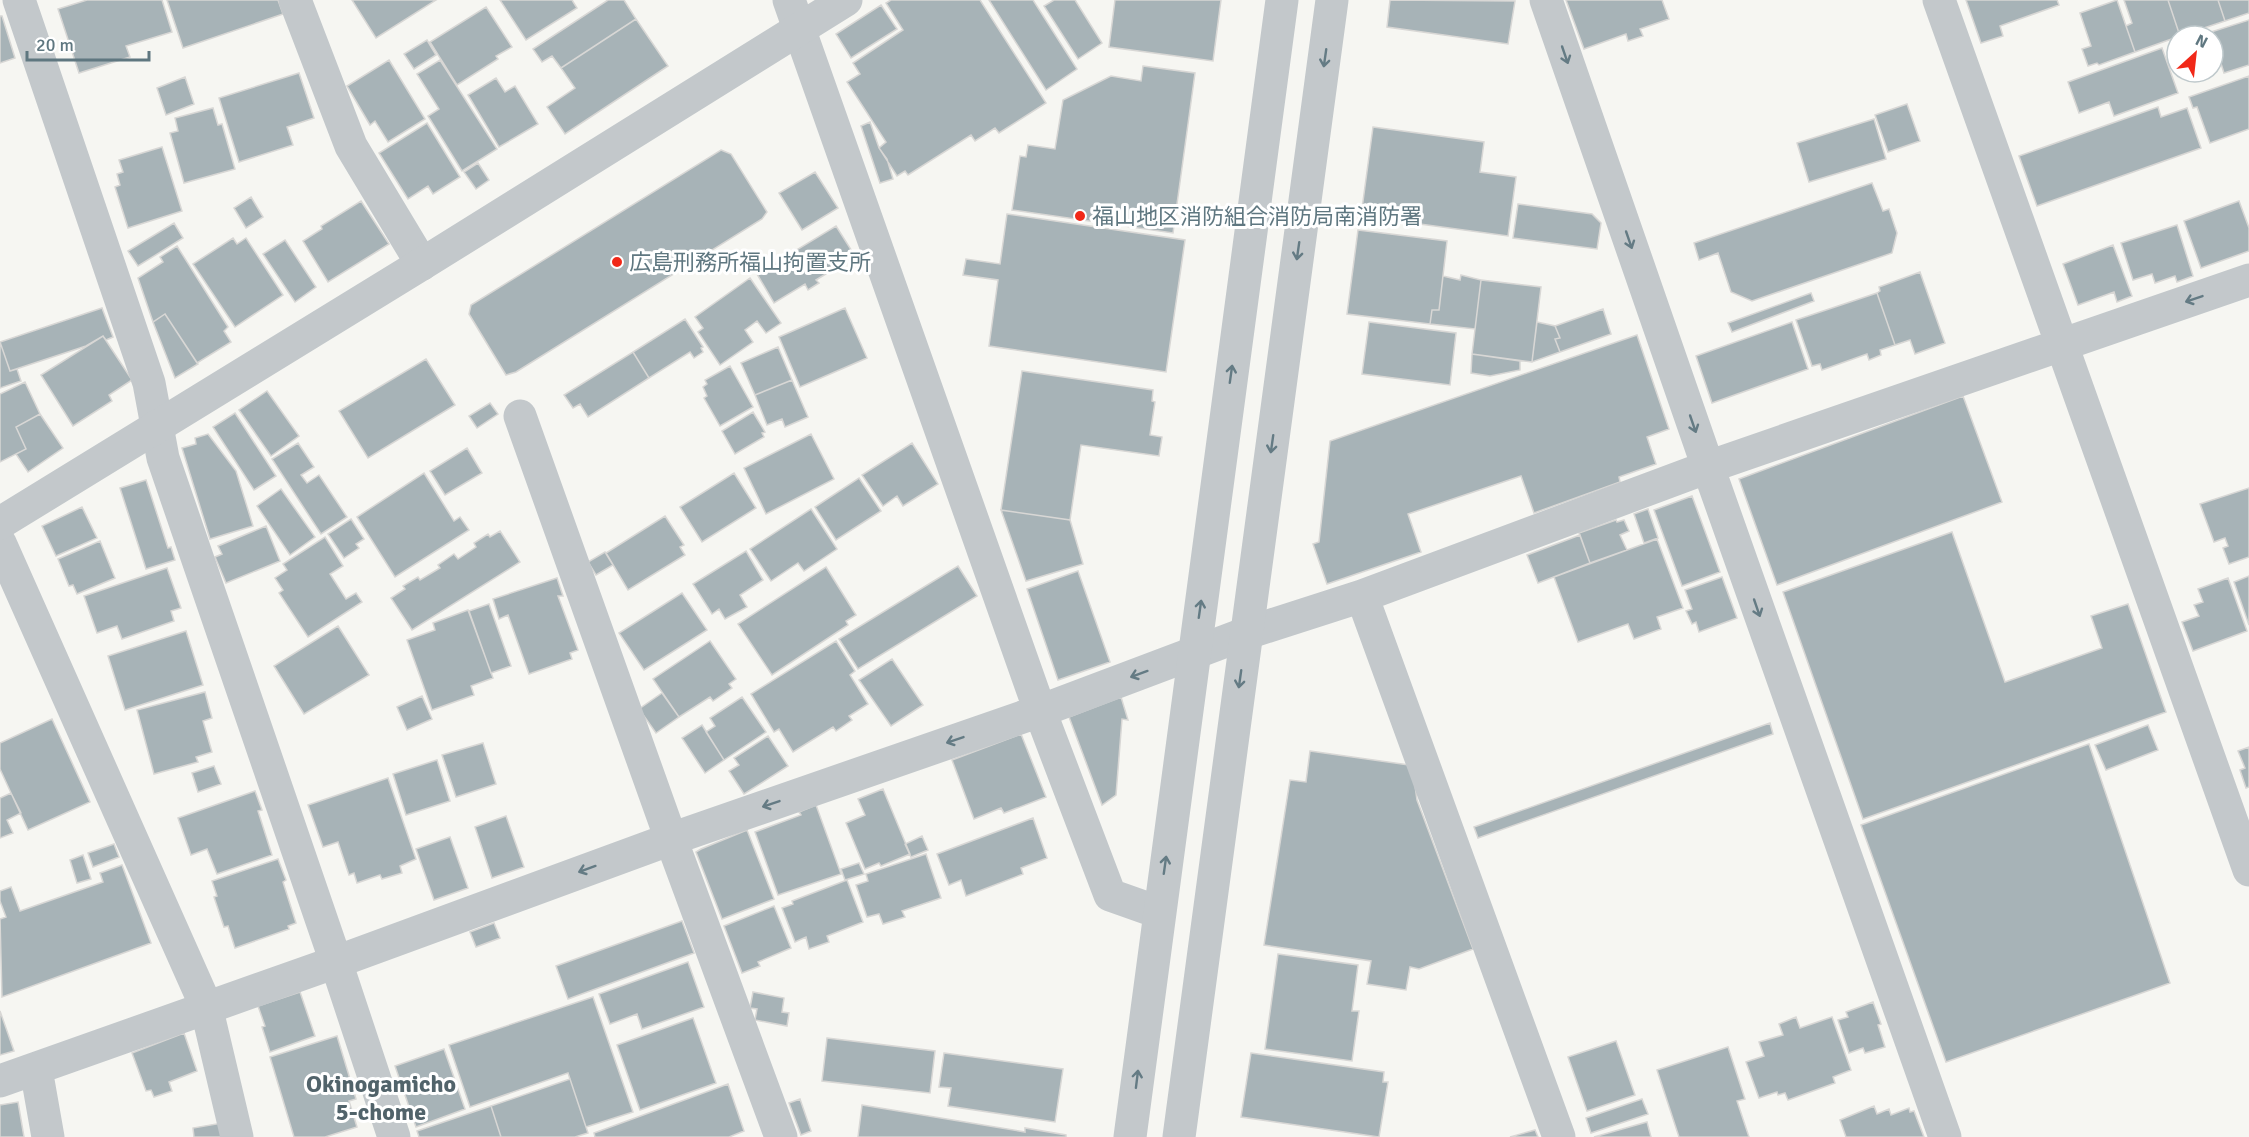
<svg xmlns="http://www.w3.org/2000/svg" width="2249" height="1137" viewBox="0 0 2249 1137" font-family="Signika,'Noto Sans JP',sans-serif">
	<rect width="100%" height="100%" fill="#f6f6f2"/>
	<path fill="#a7b3b7" stroke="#d8d7d5" stroke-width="1.5" d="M87 0H162L172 32 126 46 130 57 79 73 58 9Z
		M167 0H278L283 14 183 48Z
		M352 0H436L376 38Z
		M500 0H572L577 8 526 40Z
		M608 0H624L636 19 561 68 552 56 542 62 533 49Z
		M891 0H980L1046 103 999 133 995 128 975 141 971 135 908 175 905 171 897 176 879 148 886 142 847 82 860 74 853 63 903 30 886 3Z
		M989 0H1033L1077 69 1046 90Z
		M1054 0H1075L1102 43 1078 59 1044 6Z
		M1115 0H1221L1213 61 1109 47Z
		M1390 0 1515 1 1508 44 1387 27Z
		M1566 0H1662L1669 19 1640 29 1643 36 1628 41 1626 34 1584 49Z
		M1966 0H2057L2059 5 2000 26 2003 36 1981 43Z
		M2117 0 2135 52 2099 65 2097 63 2088 66 2082 49 2091 46 2080 13Z
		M2124 0H2168L2180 36 2135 52 2126 26 2132 23Z
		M2168 0H2218L2225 21 2180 36Z
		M2218 0H2249V13L2225 21Z
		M881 5 897 29 851 58 836 34Z
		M486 7 512 47 496 56 498 59 457 85 430 42Z
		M0 16H2L15 58 0 63Z
		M636 19 668 66 565 134 547 107 575 88 561 68Z
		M2249 20V65L2224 73 2211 32Z
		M427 40 436 55 414 69 404 54Z
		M2162 48 2178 93 2114 116 2109 102 2079 113 2068 82Z
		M389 60 425 119 388 142 375 121 370 125 347 86Z
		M440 60 497 149 462 171 428 116 439 109 417 74Z
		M1143 66 1195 73 1173 233 1012 210 1020 156 1026 157 1028 145 1055 149 1063 100 1111 76 1141 81Z
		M299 73 314 118 287 127 293 145 239 162 219 98Z
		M2249 76V129L2210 143 2197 107 2193 108 2189 97Z
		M185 77 194 104 166 115 157 88Z
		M496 78 505 92 515 86 538 124 499 147 468 95Z
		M1907 104 1920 141 1888 152 1875 115Z
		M2158 107 2161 117 2187 108 2201 148 2037 206 2019 156Z
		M213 108 218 125 222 124 235 169 184 183 170 133 178 131 175 118Z
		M1874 119 1886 159 1809 182 1797 143Z
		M870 122 879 148 887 159 893 179 880 183 861 126Z
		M427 123 460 177 433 194 428 186 408 199 379 153Z
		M1373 127 1484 142 1480 172 1516 177 1508 236 1361 216Z
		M162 147 182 211 128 228 115 187 120 185 117 174 123 172 119 160Z
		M721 150 731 154 767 212 762 219 516 372 506 375 469 314 471 305Z
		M478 163 489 180 476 189 464 172Z
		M815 172 838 208 802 230 779 193Z
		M1872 183 1883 211 1889 209 1897 233 1892 253 1752 301 1731 292 1718 253 1699 260 1694 243Z
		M251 197 263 217 246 228 234 208Z
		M361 201 389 244 328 282 303 241 322 229 321 226Z
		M2239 201 2249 228V251L2201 268 2184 221Z
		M1518 204 1592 214 1601 223 1597 249 1513 238Z
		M1007 214 1185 240 1166 372 989 346 998 280 963 275 966 259 1000 264Z
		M174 223 183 238 138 266 128 251Z
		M2177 225 2193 276 2177 282 2175 276 2155 283 2152 274 2133 280 2121 243Z
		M836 226 855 256 816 280 819 283 808 290 805 284 774 303 757 274Z
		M1358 230 1447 241 1439 310H1432L1430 324 1347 314Z
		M233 238 237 244 246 238 283 295 235 327 193 264Z
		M285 240 316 287 295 302 263 254Z
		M2113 245 2132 296 2117 302 2114 292 2078 305 2063 264Z
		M177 246 228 327 224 331 231 342 197 363 165 314 153 322 138 278 163 262 160 257Z
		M1920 272 1945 343 1915 354 1910 340 1895 345 1877 293 1880 291 1879 287Z
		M1461 275 1481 280 1475 329 1430 324 1432 310H1439L1443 276 1460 280Z
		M750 278 781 323 766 333 757 321 745 330 753 342 720 365 698 332 703 328 695 317Z
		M1481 280 1541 287 1532 362 1472 354Z
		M1811 293 1814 301 1732 332 1728 323Z
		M1877 293 1895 345 1880 350 1881 355 1869 360 1867 354 1822 370 1820 364 1812 366 1796 320Z
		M102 308 113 337 106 340 103 336 86 346 10 371 0 342Z
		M845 308 867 358 800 387 779 337Z
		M1603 309 1611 334 1560 352 1555 339 1560 338 1555 326Z
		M165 314 198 364 175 378 153 322Z
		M685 319 703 347 701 348 703 352 694 358 690 352 649 378 633 352Z
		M1369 322 1456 333 1450 385 1362 374Z
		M1537 322 1555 326 1560 338 1555 339 1560 352 1532 362Z
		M1792 322 1808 369 1712 403 1696 356Z
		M1637 335 1669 429 1647 437 1656 464 1619 477 1620 482 1534 513 1521 476 1408 514 1421 552 1327 584 1313 544 1319 542 1330 441Z
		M103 336 132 380 109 395 112 401 73 426 41 375Z
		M0 342 10 371 17 369 21 381 0 388Z
		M778 347 792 380 755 395 741 363Z
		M633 352 649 378 588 417 580 404 573 408 564 395Z
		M1472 354 1520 361V370L1490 376 1471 373Z
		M426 359 455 405 368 458 339 411Z
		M730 366 753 407 720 426 704 398 707 396 703 387 707 384 705 380Z
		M1022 371 1153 390 1152 401 1155 402 1150 435 1162 437 1159 456 1081 445 1070 520 1001 510Z
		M792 380 808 417 785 427 782 419 767 425 755 395Z
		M25 382 40 414 16 427 26 449 0 462V394Z
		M267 391 299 436 271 456 239 410Z
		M1963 396 2002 502 1777 585 1739 479Z
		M490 403 498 414 477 428 469 416Z
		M753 412 765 432 762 433 764 437 735 454 722 431Z
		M235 413 276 476 254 490 213 427Z
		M40 414 63 448 28 472 16 454 26 449 16 427Z
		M208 434 236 471 253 526 210 539 182 448 196 444 195 438Z
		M811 434 834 479 766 514 744 468Z
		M298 443 314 467 301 475 307 483 319 475 347 517 321 534 272 459Z
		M912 443 938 484 903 506 897 496 883 506 862 475Z
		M467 448 482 473 445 495 430 471Z
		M424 473 454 521 460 517 469 530 395 577 357 517Z
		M734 473 756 508 702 542 680 507Z
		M859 478 881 511 836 540 815 507Z
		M146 480 168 548 171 547 175 560 146 569 120 488Z
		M2249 488V557L2229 564 2223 548 2228 546 2225 538 2214 542 2200 504Z
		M281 489 315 537 290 555 257 506Z
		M1692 496 1720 572 1682 586 1654 510Z
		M82 507 97 538 56 556 42 526Z
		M811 509 837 549 804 571 798 563 771 581 750 549Z
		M1648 509 1658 538 1644 543 1634 514Z
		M1001 510 1070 520 1083 564 1026 581Z
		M665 516 684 545 680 547 685 555 628 590 606 553Z
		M351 519 364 539 356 544 359 548 344 558 328 534Z
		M1616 520 1617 522 1624 520 1629 531 1620 535 1627 550 1590 563 1579 533Z
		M266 526 280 561 226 583 215 557 222 554 218 546Z
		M500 531 520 562 412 630 391 598 405 589 403 586 418 577 420 580 440 568 438 565 454 554 458 559 476 547 474 543 488 534 490 537Z
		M1952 532 2005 682 2102 648 2091 616 2128 604 2166 712 1863 819 1783 592Z
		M1580 535 1590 563 1538 583 1527 555Z
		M325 537 343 566 330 574 346 599 356 593 362 602 308 637 279 593 283 590 275 578 287 570 283 564Z
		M1657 539 1683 608 1657 617 1661 629 1634 639 1628 624 1578 642 1554 577Z
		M100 541 115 578 77 594 73 585 69 586 58 559Z
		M746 551 763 580 740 595 747 607 725 619 719 609 712 614 693 584Z
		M605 552 613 565 596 575 588 562Z
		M958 566 977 596 858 669 839 639Z
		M826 567 856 615 846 621 848 625 772 675 738 624Z
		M167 568 181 608 171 611 174 621 122 639 117 626 97 633 84 596Z
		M1078 571 1110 662 1058 680 1027 589Z
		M2249 576V625L2234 582Z
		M1722 577 1737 618 1699 632 1696 622 1692 624 1686 611 1692 609 1685 590Z
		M557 578 563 596H558L578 650 570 653 572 659 529 674 508 615 499 619 493 599Z
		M2228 578 2247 631 2193 651 2182 622 2199 616 2194 605 2203 602 2198 589Z
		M682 593 707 630 644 670 619 633Z
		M489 604 511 666 491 673 469 611Z
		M468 610 493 678 471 686 474 695 432 710 407 640 435 630 433 623Z
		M338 626 369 675 304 714 274 666Z
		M186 631 203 685 125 710 108 656Z
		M710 641 736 679 729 684 732 688 713 701 710 697 679 717 653 679Z
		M836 641 855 671 850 675 868 704 849 716 852 720 836 731 833 727 793 752 779 729 774 732 751 694Z
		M892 659 923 705 891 726 859 680Z
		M205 692 212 718 203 721 212 752 196 757 198 762 154 774 137 710Z
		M662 693 679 717 656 733 639 709Z
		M422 696 432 719 407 730 397 707Z
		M742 697 766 732 724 760 706 732 715 726 710 718Z
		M1121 697 1128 720 1122 719 1116 795 1102 805 1069 717Z
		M52 719 90 802 28 830 0 769V743Z
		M1770 723 1773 734 1478 838 1474 827Z
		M702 725 724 760 705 773 682 738Z
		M2148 725 2158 750 2106 770 2095 745Z
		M1021 734 1046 797 1004 813 1001 808 974 819 952 760Z
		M768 736 788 766 744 794 729 771 739 765 734 758Z
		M483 743 496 784 456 797 442 755Z
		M2089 744 2170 983 1946 1062 1861 825Z
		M2249 747V787L2246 788 2240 770 2245 768 2238 751Z
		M1310 751 1409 765 1413 771 1417 800 1473 949 1419 969 1410 967 1406 990 1367 984 1371 961 1264 945 1290 780 1306 782Z
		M437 760 450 801 406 815 393 774Z
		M214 766 221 784 198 792 192 773Z
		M388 778 416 859 400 866 402 873 382 879 380 875 357 883 354 873 349 875 338 842 323 847 308 805Z
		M883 789 910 854 881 866 879 863 865 869 846 823 865 815 858 799Z
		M255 791 262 810 258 811 272 855 217 874 207 849 191 855 178 818Z
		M11 793 21 813 7 820 13 833 0 838V798Z
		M816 805 841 874 778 895 755 832 801 815 799 812Z
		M506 816 524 867 492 878 475 827Z
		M1033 818 1047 858 1021 868 1023 874 966 896 961 880 949 885 937 854Z
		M747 830 774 899 722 919 696 852 701 849Z
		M922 836 928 850 911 857 905 844Z
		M450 837 468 888 434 900 416 849Z
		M114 844 119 857 93 867 88 853Z
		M926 854 941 898 902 911 905 917 883 924 879 914 867 917 856 885 868 881 866 874Z
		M83 855 91 879 77 883 70 860Z
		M278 859 286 880 283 882 296 923 288 926 289 929 235 948 228 926 224 927 214 897 217 896 212 881Z
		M859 863 864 874 845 880 841 869Z
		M122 865 151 943 2 997 0 919 6 917 0 901V891L11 887 20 911 103 882 100 873Z
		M847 880 863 922 827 936 829 942 809 949 806 937 795 942 782 908 793 904 792 901Z
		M774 906 791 948 758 962 760 966 742 973 724 926Z
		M682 921 694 953 568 999 556 966Z
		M494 923 500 938 476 947 470 932Z
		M1278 954 1358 965 1352 1011H1359L1352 1061 1265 1049Z
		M688 962 704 1007 642 1029 637 1014 610 1024 599 994Z
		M300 992 315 1036 270 1052 262 1027 265 1026 258 1006Z
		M753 992 784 998 782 1012 789 1013 787 1026 755 1020 757 1009 750 1008Z
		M593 997 633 1112 586 1127 568 1073 470 1107 449 1045Z
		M1873 1002 1881 1024 1878 1025 1885 1047 1865 1053 1863 1048 1849 1053 1838 1020 1848 1017 1846 1012Z
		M0 1011 14 1051 0 1055Z
		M1796 1017 1800 1028 1832 1017 1851 1070 1833 1077 1835 1083 1788 1100 1785 1093 1778 1095 1777 1092 1759 1098 1746 1062 1764 1056 1759 1042 1783 1035 1779 1024Z
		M693 1018 716 1083 640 1110 617 1045Z
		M184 1033 197 1071 169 1082 172 1091 154 1097 151 1090 146 1091 132 1053Z
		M337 1036 356 1099 349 1101 357 1127 325 1137H294L270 1057Z
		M827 1038 935 1051 930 1093 822 1081Z
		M1616 1041 1635 1095 1587 1111 1568 1057Z
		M1728 1047 1745 1099 1737 1101 1749 1137H1679L1657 1070Z
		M444 1049 465 1109 416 1127 395 1066Z
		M944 1053 1063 1069 1055 1122 948 1106 951 1088 939 1087Z
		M1251 1053 1384 1072 1383 1082H1388L1379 1137 1241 1117Z
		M570 1079 588 1133 575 1137H501L491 1106Z
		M728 1084 744 1131 729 1137H595L594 1133Z
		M800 1099 811 1131 801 1135 789 1103Z
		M1642 1099 1648 1114 1591 1133 1586 1118Z
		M18 1102 24 1137H0V1105Z
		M862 1105 1025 1132V1128L1066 1135V1137H858Z
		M491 1106 501 1137H419L417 1131Z
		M1874 1106 1877 1114 1889 1109 1891 1115 1909 1108 1910 1112 1914 1111 1924 1137H1846L1840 1120Z
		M1647 1122 1651 1137H1594Z
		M222 1123 224 1137H194L193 1128Z
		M1535 1130 1538 1137H1510Z"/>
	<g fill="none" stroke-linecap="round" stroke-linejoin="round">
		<path stroke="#c3c8cb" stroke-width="33" d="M19 0 149 383 163 458 336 962 394 1137
			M295 0 351 146 422 264
			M789 0 1040 711 1110 895 1158 912
			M1546 0 1708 467 1945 1137
			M1939 0 2249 870
			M520 416 671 839 781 1137
			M0 543 206 1006 237 1137
			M1362 596 1559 1137
			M36 1069 48 1137
			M0 1081 336 962 671 839 1040 711 1247 633 1362 596 1708 467 2249 280"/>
		<path stroke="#c3c8cb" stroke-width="33" d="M0 523 422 264 846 0
			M1130 1137 1282 0
			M1179 1137 1332 0"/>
	</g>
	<defs><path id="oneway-shaft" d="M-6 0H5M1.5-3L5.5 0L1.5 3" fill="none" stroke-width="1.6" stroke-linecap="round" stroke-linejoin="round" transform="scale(1.5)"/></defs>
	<g stroke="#647b84">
		<use href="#oneway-shaft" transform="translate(1565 55) rotate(71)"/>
		<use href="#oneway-shaft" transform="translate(1325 58) rotate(98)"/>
		<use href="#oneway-shaft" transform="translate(1629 240) rotate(71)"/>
		<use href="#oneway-shaft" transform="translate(1298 251) rotate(98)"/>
		<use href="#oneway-shaft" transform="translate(2194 299) rotate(161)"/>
		<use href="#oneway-shaft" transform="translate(1231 374) rotate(-82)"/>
		<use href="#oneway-shaft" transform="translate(1693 424) rotate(71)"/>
		<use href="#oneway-shaft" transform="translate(1272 444) rotate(98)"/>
		<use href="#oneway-shaft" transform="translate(1757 608) rotate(71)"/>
		<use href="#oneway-shaft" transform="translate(1200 609) rotate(-82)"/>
		<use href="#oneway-shaft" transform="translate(1139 674) rotate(160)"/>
		<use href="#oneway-shaft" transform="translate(1240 679) rotate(98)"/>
		<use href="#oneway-shaft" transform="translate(955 740) rotate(161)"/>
		<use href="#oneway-shaft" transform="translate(771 804) rotate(161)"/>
		<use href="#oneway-shaft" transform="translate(1165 865) rotate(-82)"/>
		<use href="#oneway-shaft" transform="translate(587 869) rotate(160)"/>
		<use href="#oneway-shaft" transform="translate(1137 1079) rotate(-83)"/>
	</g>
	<g fill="#f12818" stroke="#fff" stroke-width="2">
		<circle cx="1080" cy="216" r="6"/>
		<circle cx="617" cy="262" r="6"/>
	</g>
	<g text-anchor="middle" stroke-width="6" stroke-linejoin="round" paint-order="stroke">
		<g font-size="22" fill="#5f7780" stroke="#fff" text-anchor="start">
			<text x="1092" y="224">福山地区消防組合消防局南消防署</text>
			<text x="629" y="270">広島刑務所福山拘置支所</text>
		</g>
		<g font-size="24" font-weight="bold" fill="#51636a" stroke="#fff">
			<text x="381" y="1092">Okinogamicho<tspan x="381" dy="28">5-chome</tspan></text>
		</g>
	</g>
	<g transform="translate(2195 54) rotate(27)"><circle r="28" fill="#ffffff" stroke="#bfc9cc" stroke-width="1.5"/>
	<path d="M0-4.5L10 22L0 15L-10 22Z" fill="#f12818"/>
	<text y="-9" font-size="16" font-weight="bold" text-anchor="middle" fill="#5f7780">N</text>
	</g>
	<path d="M27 51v9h122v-9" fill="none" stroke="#5f7780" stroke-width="3"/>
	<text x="36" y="51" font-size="18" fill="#5f7780" stroke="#ffffff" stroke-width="4.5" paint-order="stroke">20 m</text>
</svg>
